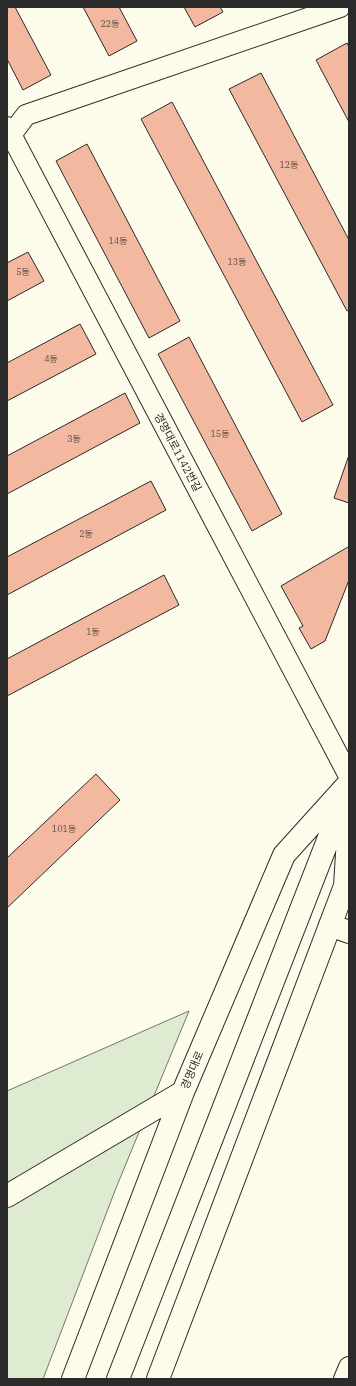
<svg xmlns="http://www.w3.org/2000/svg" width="356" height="1386" viewBox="0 0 356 1386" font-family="'IBM Plex Serif','Noto Sans KR',serif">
	<rect width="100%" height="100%" fill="#fdfbea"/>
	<path fill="#deebd1" stroke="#74746e" d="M189 1011 116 1188 43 1379H7V1091Z"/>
	<path fill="#f2b8a0" stroke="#2b2b2b" d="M7 7H15L51 75 23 90 7 59Z
		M83 7H119L137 41 109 56Z
		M184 7H220L223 12 195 27Z
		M347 43 349 47V122L316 60Z
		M261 73 349 240V310L347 311 229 89Z
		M172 102 333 405 302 422 141 119Z
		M87 144 180 321 149 338 56 161Z
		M28 252 44 281 7 301V263Z
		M80 324 96 354 7 401V363Z
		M189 337 282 514 252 531 158 354Z
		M125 393 140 423 7 494V456Z
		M349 455V503L334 498Z
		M151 481 166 510 7 595V557Z
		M348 547 349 548V580L325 641 311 649 299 628 303 626 281 586Z
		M164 575 179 605 7 696V659Z
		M96 774 120 800 7 908V858Z"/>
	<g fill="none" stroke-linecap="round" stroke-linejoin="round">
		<g stroke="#2b2b2b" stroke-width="22">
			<path id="street" d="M7 127 349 776
				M7 137 11 135 26 115 340 7
				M344 1379 349 1367"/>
		</g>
		<g stroke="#2b2b2b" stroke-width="24">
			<path id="secondary" d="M330 925 349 932
				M7 1196 183 1092
				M73 1379 183 1092 284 855 349 783
				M118 1379 346 794
				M158 1379 345 886 349 822"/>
		</g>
		<use href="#street" stroke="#fdfbea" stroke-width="20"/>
		<use href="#secondary" stroke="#fdfbea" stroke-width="22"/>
	</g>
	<g text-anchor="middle" stroke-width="3" stroke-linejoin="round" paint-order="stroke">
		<g font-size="9" fill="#5d4e48">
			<text x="110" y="27">22동</text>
			<text x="289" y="168">12동</text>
			<text x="118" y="244">14동</text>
			<text x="237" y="265">13동</text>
			<text x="23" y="275">5동</text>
			<text x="51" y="362">4동</text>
			<text x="220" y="437">15동</text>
			<text x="74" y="442">3동</text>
			<text x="86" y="537">2동</text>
			<text x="93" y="635">1동</text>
			<text x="64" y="832">101동</text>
		</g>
		<g font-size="11" fill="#2b2b2b" stroke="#fdfbea">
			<text transform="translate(178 452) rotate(62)" y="4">경명대로1142번길</text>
			<text transform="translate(192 1070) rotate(-67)" y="4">경명대로</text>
		</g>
	</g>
	<rect width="356" height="1386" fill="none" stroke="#2b2b2b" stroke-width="16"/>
</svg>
